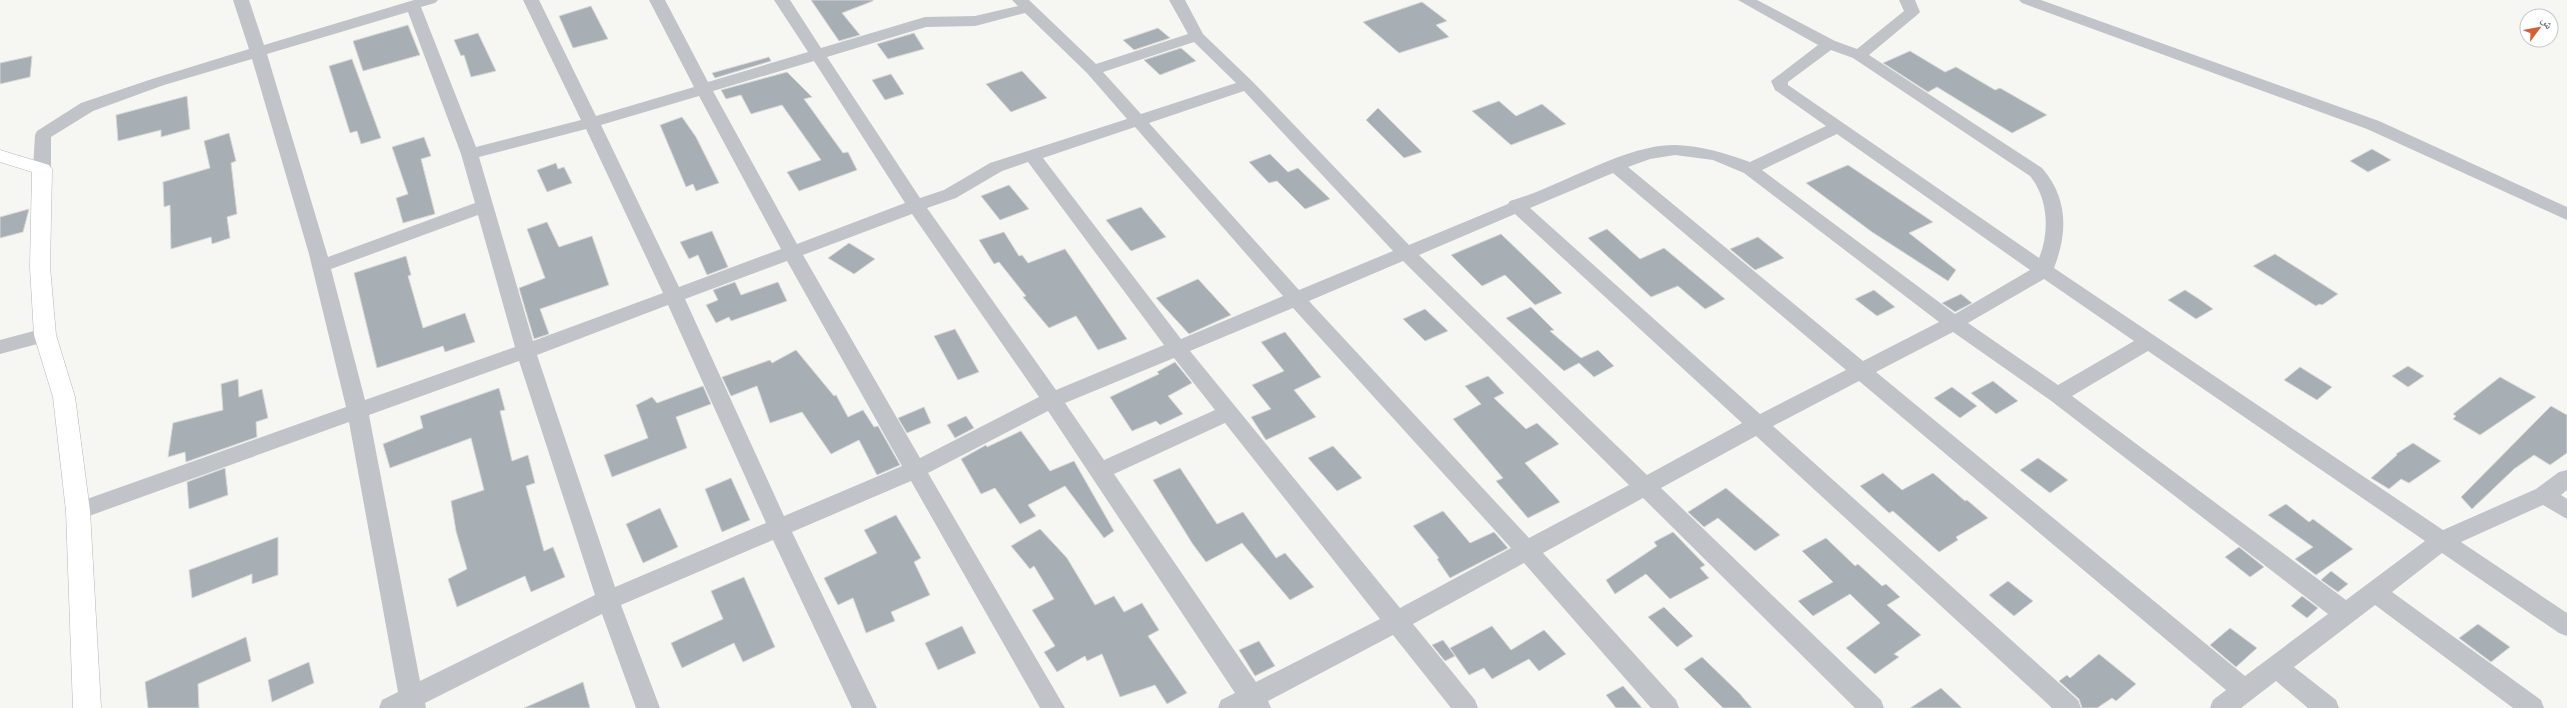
<svg xmlns="http://www.w3.org/2000/svg" width="2567" height="708" viewBox="0 0 2567 708" font-family="'Nunito Sans','Noto Naskh Arabic',sans-serif">
	<rect width="100%" height="100%" fill="#f6f6f3"/>
	<path fill="#a7aeb4" stroke="#d8d8d6" d="M811 0H873V1L842 13 860 35 839 41Z
		M1422 2 1447 21 1436 25 1449 37 1399 53 1363 22Z
		M591 6 608 39 573 48 559 16Z
		M408 25 420 55 363 71 353 41Z
		M1158 28 1170 38 1134 50 1123 40Z
		M478 33 496 71 471 77 464 55 461 56 454 40Z
		M914 33 924 49 888 59 877 44Z
		M1181 48 1196 61 1160 75 1144 60Z
		M1910 51 1945 72 1956 67 1995 90 2000 88 2047 115 2012 133 1937 87 1928 92 1883 63Z
		M32 56 30 77 0 84V63Z
		M769 57 771 61 715 78 712 73Z
		M352 59 381 138 361 144 357 131 350 133 329 66Z
		M1022 71 1047 98 1011 112 986 84Z
		M787 72 812 97 804 99 843 153 848 152 857 170 799 191 787 172 821 160 782 105 751 114 741 95 726 99 721 90Z
		M891 74 904 94 885 100 872 80Z
		M187 96 190 129 161 137V130L118 141 116 115Z
		M1499 101 1516 116 1542 104 1566 124 1511 145 1472 111Z
		M1378 108 1422 152 1404 158 1366 120Z
		M682 117 696 137 719 183 696 191 693 184 686 187 660 125Z
		M229 133 236 161 231 163 237 214 227 217 230 238 212 244 211 237 171 249 170 205 164 207 163 182 210 168 204 141Z
		M424 137 431 156 421 159 435 214 403 223 396 198 408 194 392 147Z
		M2372 149 2391 160 2368 172 2350 161Z
		M1270 154 1288 172 1298 168 1330 199 1305 209 1277 181 1269 183 1249 162Z
		M556 163 558 169 564 167 572 183 547 192 537 170Z
		M1848 165 1933 222 1909 233 1956 270 1948 281 1872 232 1806 183Z
		M1009 185 1029 209 1000 220 981 196Z
		M1141 207 1166 237 1131 251 1106 220Z
		M29 209 23 232 0 238V217Z
		M547 222 559 247 592 236 609 285 540 309 549 334 534 339 519 288 545 278 527 229Z
		M1607 229 1640 259 1664 248 1725 299 1705 309 1678 286 1651 297 1588 238Z
		M712 231 728 267 707 275 698 255 689 259 680 242Z
		M1004 232 1019 256 1022 255 1028 263 1065 249 1127 339 1098 350 1076 316 1049 328 1023 297 1026 296 999 262 994 264 979 240Z
		M1501 234 1551 282 1562 293 1535 305 1505 275 1482 286 1451 255Z
		M1758 237 1784 258 1755 270 1730 249Z
		M849 243 875 259 854 274 828 258Z
		M2275 254 2338 294 2322 305 2319 304 2316 306 2253 266Z
		M406 256 411 275 408 276 423 328 465 313 475 342 445 352 443 346 377 368 354 273Z
		M1198 279 1231 315 1189 334 1156 298Z
		M735 282 741 295 778 282 787 301 731 321 729 317 716 323 706 305 718 300 713 290Z
		M1874 290 1895 307 1877 316 1855 299Z
		M2185 290 2199 299 2213 309 2196 319 2168 300Z
		M1961 294 1972 303 1955 312 1942 303Z
		M1531 307 1554 330 1550 331 1581 358 1598 350 1614 366 1594 377 1579 363 1564 371 1506 318Z
		M1425 309 1448 331 1425 341 1403 319Z
		M955 329 979 372 958 380 934 336Z
		M1285 332 1321 377 1294 390 1316 417 1266 440 1251 417 1271 409 1252 385 1284 371 1261 342Z
		M796 350 834 396 836 395 848 417 863 410 874 427 878 426 900 465 877 475 859 440 831 454 802 412 770 423 757 386 731 396 722 377 770 360 772 363Z
		M1175 362 1192 383 1168 396 1183 414 1160 425 1156 421 1132 431 1110 397 1159 374 1157 372Z
		M2408 366 2424 376 2408 387 2392 376Z
		M2300 367 2332 387 2317 400 2284 380Z
		M1488 376 1504 393 1494 398 1526 429 1537 423 1559 444 1525 463 1560 502 1528 518 1496 481 1503 478 1453 419 1481 404 1465 386Z
		M2500 377 2536 397 2480 435 2453 419 2456 416 2453 414Z
		M238 379 239 397 262 389 268 418 256 422 257 437 186 462 185 452 168 457 173 423 223 410 221 384Z
		M1993 381 2018 401 1996 414 1971 393Z
		M703 386 711 404 676 417 687 448 612 477 604 455 648 438 636 405 652 397 657 403Z
		M1952 387 1977 406 1960 418 1934 398Z
		M499 388 505 410 500 411 512 461 528 455 535 483 526 486 544 551 553 547 565 577 531 592 525 576 457 607 448 579 467 569 456 531 451 501 484 490 471 438 390 468 383 444 423 428 420 416Z
		M2551 406 2567 415V453L2550 465 2534 455 2514 469 2472 509 2461 497Z
		M924 407 931 423 907 433 898 418Z
		M966 416 974 428 955 438 947 425Z
		M1021 431 1050 471 1074 461 1114 531 1104 538 1065 486 1028 505 1036 516 1020 524 995 488 981 494 961 459 986 445 987 447Z
		M2413 443 2441 461 2409 483 2401 479 2389 489 2371 478 2397 455 2396 454Z
		M1333 446 1362 478 1337 491 1308 458Z
		M2038 458 2048 465 2068 480 2050 493 2020 470Z
		M225 468 228 495 189 509 187 482Z
		M1180 468 1217 524 1243 512 1276 558 1285 553 1314 587 1290 600 1242 543 1206 562 1192 543 1153 480Z
		M1883 473 1902 490 1933 473 1965 501 1967 500 1988 518 1956 537 1958 540 1939 552 1893 511 1889 513 1860 486Z
		M731 478 750 520 722 532 705 489Z
		M1726 488 1780 535 1755 551 1718 518 1704 527 1688 512Z
		M2286 504 2309 522 2313 519 2353 549 2316 575 2295 559 2313 547 2268 515Z
		M660 508 678 547 643 563 626 524Z
		M1443 511 1470 543 1494 532 1508 548 1450 578 1437 559 1439 558 1413 526Z
		M896 515 921 558 914 562 930 595 891 612 895 621 866 633 853 598 838 605 824 578 877 553 864 530Z
		M1040 529 1067 558 1095 605 1114 596 1124 612 1142 603 1159 630 1148 636 1187 693 1167 704 1155 685 1120 697 1102 654 1087 661 1085 656 1057 672 1044 652 1055 646 1032 610 1054 599 1034 566 1030 569 1011 546Z
		M1673 532 1705 565 1700 568 1709 578 1670 599 1646 574 1615 594 1606 580 1657 546 1654 542Z
		M278 537V575L252 584V574L192 598 189 570Z
		M1826 538 1855 566 1858 564 1882 586 1886 584 1900 597 1887 605 1921 635 1894 654 1899 657 1875 674 1846 648 1880 623 1850 594 1813 616 1798 601 1833 582 1802 551Z
		M2239 547 2264 567 2250 577 2225 557Z
		M2331 571 2348 584 2338 592 2321 580Z
		M744 577 775 647 743 662 734 643 682 668 671 643 723 619 711 591Z
		M2008 581 2033 601 2014 616 1989 595Z
		M2302 596 2318 608 2307 618 2291 606Z
		M1664 607 1693 636 1677 647 1648 617Z
		M2478 624 2510 647 2491 662 2459 638Z
		M962 626 976 653 938 670 925 643Z
		M1492 626 1511 650 1544 630 1566 654 1539 671 1529 659 1492 679 1484 668 1469 675 1450 648Z
		M2230 628 2257 648 2236 667 2210 645Z
		M246 637 251 661 198 684 199 708H148L145 682Z
		M1443 640 1455 656 1445 661 1432 645Z
		M1259 641 1275 666 1255 676 1239 650Z
		M2099 654 2136 684 2116 701 2112 698 2097 708H2082L2079 699 2059 681 2067 675 2070 678Z
		M1702 657 1739 693 1752 708H1723L1684 669Z
		M309 662 314 683 272 702 268 680Z
		M583 682 590 708H524Z
		M1623 686 1642 708H1616L1606 695Z
		M1941 688 1962 708H1910Z"/>
	<g fill="none" stroke-linecap="round" stroke-linejoin="round">
		<g stroke="#b2b7bb" stroke-width="1">
			<path id="secondary" d="M0 150 49 165 52 169 50 267 56 335 75 397 90 511 101 708H73L66 511 53 397 34 335 30 267 32 172 0 162Z"/>
		</g>
		<path fill="#c0c3c7" fill-rule="evenodd" d="M233 0H249L264 45 414 0H438L435 3 421 7 476 147 581 120 523 0H539L596 116 694 87 649 0H665L708 82 808 52 774 0H790L821 48 925 17 975 16 1018 6 1012 0H1029L1096 64 1188 34 1169 0H1185L1203 34 1253 82 1409 245 1508 204 1510 201C1558 188 1627 143 1676 145 1702 146 1725 153 1750 162L1826 126 1775 90 1771 81 1818 45 1738 0H1757L1835 41 1857 49 1904 11 1899 0H1915L1920 12 1917 15 1869 55 2042 168C2068 198 2068 232 2054 268L2443 530 2536 489 2559 472 2567 470V490L2561 495 2567 499V519L2543 505 2461 542 2567 613V636L2559 633 2442 553 2392 592 2541 700 2544 708H2513L2375 605 2294 667 2336 700 2339 708H2308L2276 681 2241 708H2210L2213 700 2226 690 1859 381 1773 426 2078 700 2081 708H2052L1756 436 1661 488 1881 700 1884 708H1855L1643 498 1543 553 1676 700 1679 708H1651L1524 563 1413 624 1475 700 1478 708H1451L1393 635 1268 701 1271 708H1218L1221 700 1235 693 1048 411 928 473 1065 708H1040L911 481 792 532 877 708H852L773 540 621 605 660 708H636L602 614 425 703 426 708H379L382 700 398 692 349 422 78 520 70 517 67 511 70 505 346 407 309 254 252 59 164 85 93 111 51 137V169L48 173H36L33 169 35 135 37 131 81 103 152 79 249 49ZM408 12 461 154 475 203 328 257 267 54ZM1025 13 1087 73 1127 119 990 163 944 190 920 198 827 57 926 27 975 26ZM1194 42 1236 83 1141 114 1103 72ZM1831 50 1853 58 2030 176C2048 198 2050 232 2039 258L1788 85V82ZM814 61 905 203 797 244 713 91ZM1244 91 1393 251 1299 290 1149 123ZM699 96 781 249 679 287 601 125ZM1135 127 1283 296 1181 339 1043 158ZM586 129 663 293 533 341 479 157ZM1837 134 2030 270 1955 314 1762 170ZM1675 155 1713 160 1744 173 1939 322 1863 361 1628 167 1650 159ZM1028 162 1164 345 1056 390 927 208 956 198 1002 171ZM1613 173 1846 370 1760 414 1530 208ZM912 214 1039 397 920 458 803 255ZM1515 214 1742 423 1647 475 1419 255ZM478 215 515 347 365 400 331 269ZM787 261 902 466 784 516 685 299ZM1403 261 1629 485 1529 538 1309 301ZM2044 279 2134 341 2058 385 1968 323ZM668 305 766 523 615 587 537 355ZM1293 308 1511 548 1400 608 1190 351ZM1953 332 2050 400 2328 614 2245 676 1876 372ZM2148 351 2425 541 2346 600 2072 396ZM1174 358 1215 410 1104 460 1065 403ZM519 361 595 595 420 681 369 415ZM1225 423 1380 619 1256 682 1114 474Z
			M2019 0H2041L2379 121 2567 207V220L2367 129 2022 3Z
			M45 328 52 330 55 335 52 340 0 354V340Z"/>
		<use href="#secondary" fill="#fff" fill-rule="evenodd"/>
	</g>
	<g transform="translate(2539 28) rotate(58)"><circle r="19" fill="#ffffff" stroke="#c2c8cd"/>
	<path d="M0-3L7 15L0 10L-7 15Z" fill="#d75e33"/>
	<text y="-6" font-size="11" font-weight="bold" text-anchor="middle" fill="#677582">ش</text>
	</g>
</svg>
